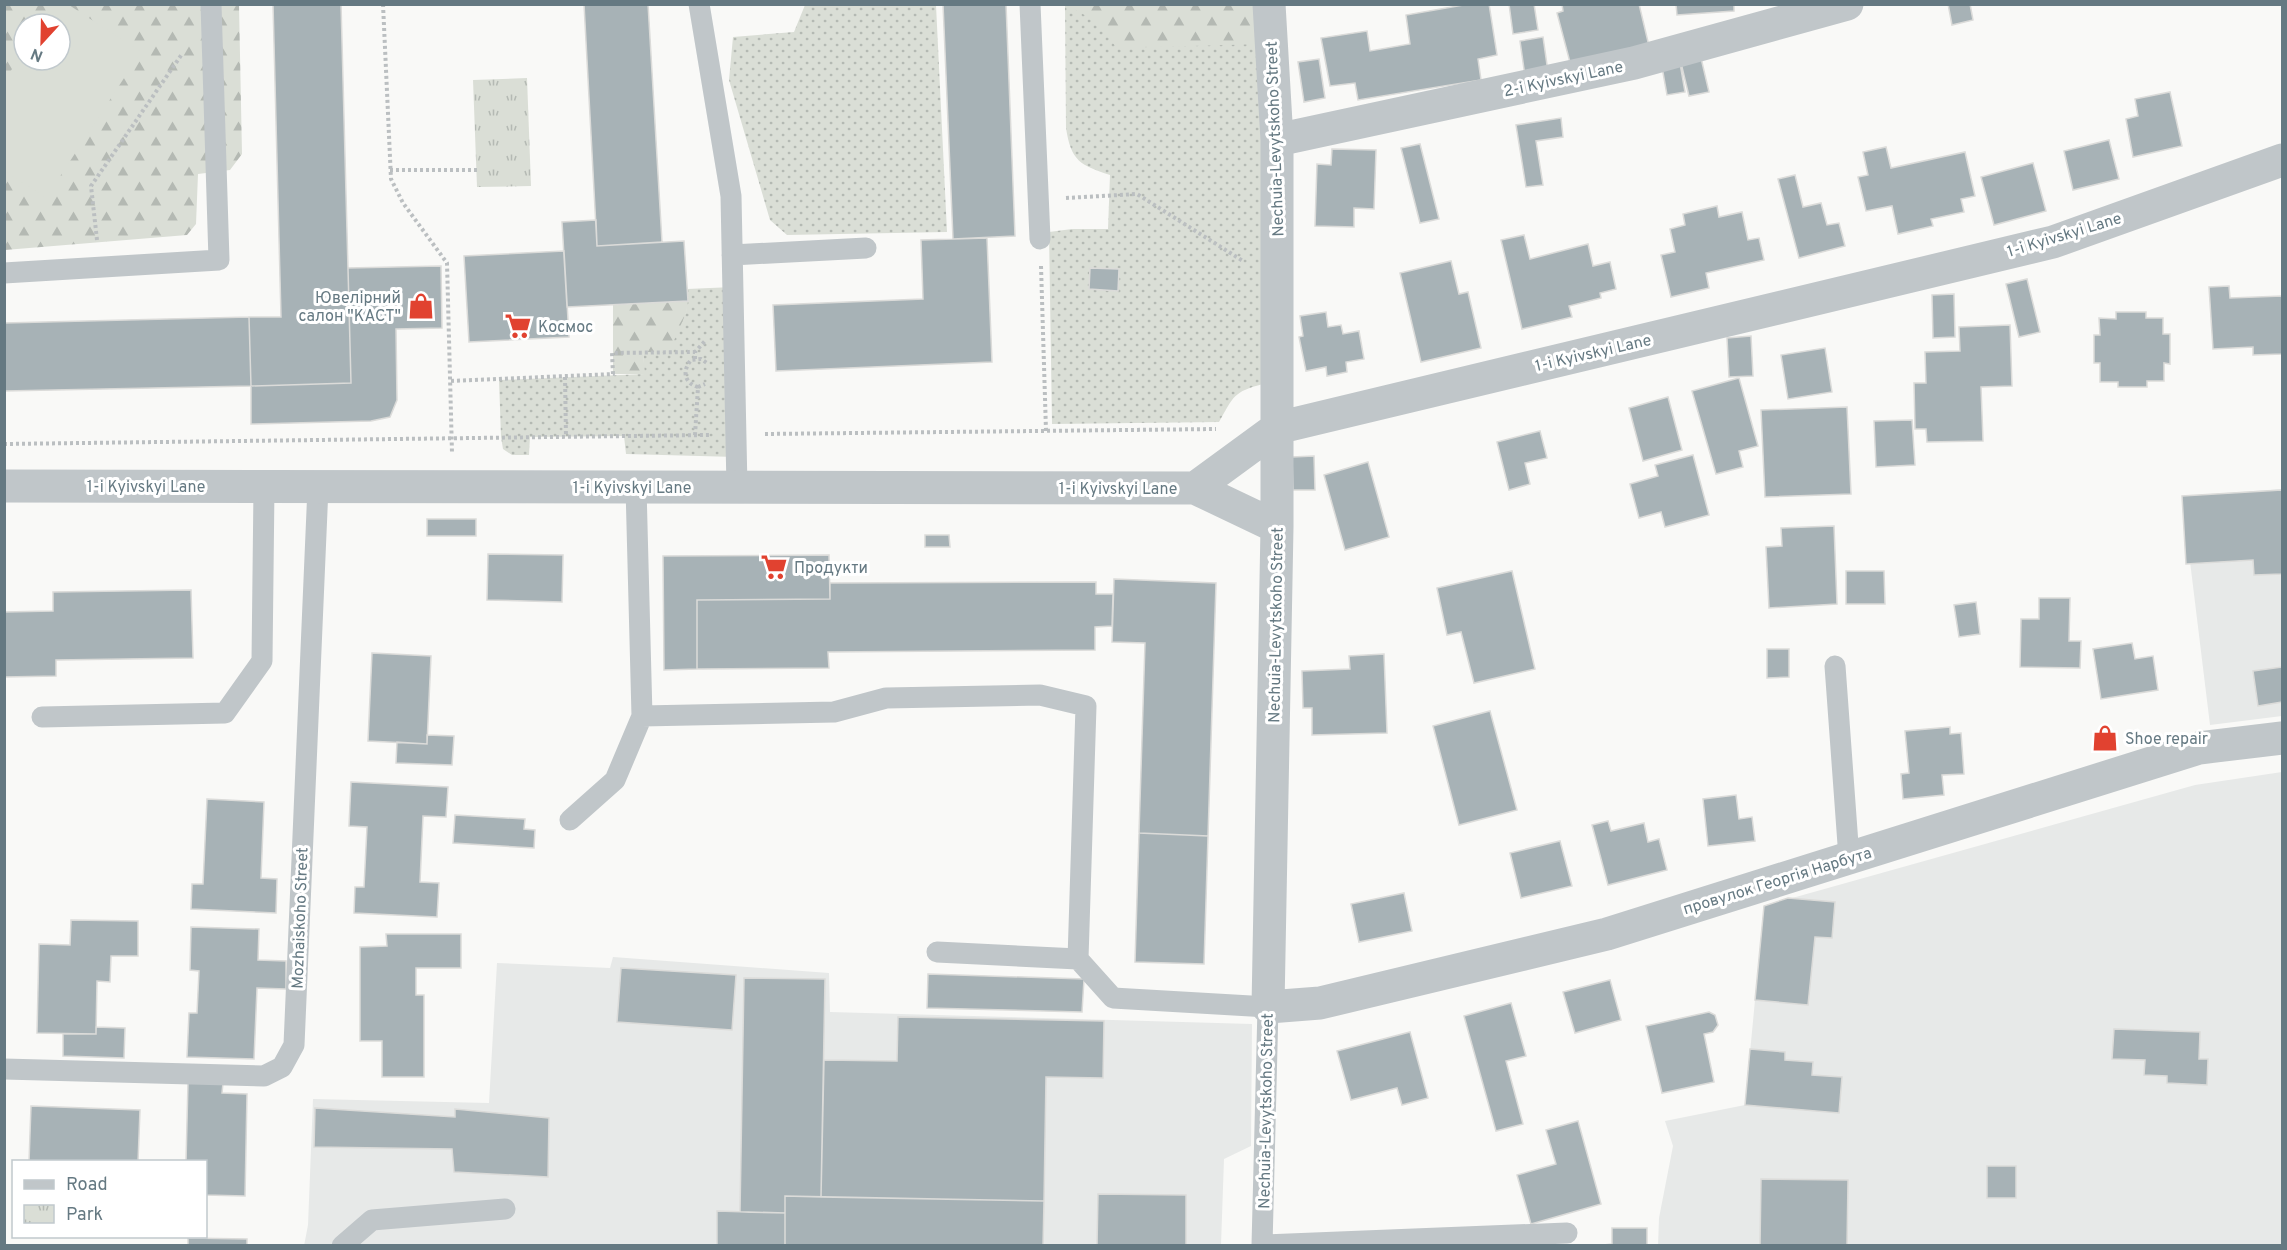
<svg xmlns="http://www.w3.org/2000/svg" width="2287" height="1250" viewBox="0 0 2287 1250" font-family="Overpass,sans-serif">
	<defs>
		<pattern id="grass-dots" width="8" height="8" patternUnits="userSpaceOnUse" patternTransform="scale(1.5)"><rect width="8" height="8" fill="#daded6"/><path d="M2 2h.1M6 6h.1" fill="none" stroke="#b4b9b3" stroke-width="1.8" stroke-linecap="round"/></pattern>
		<pattern id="forest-firs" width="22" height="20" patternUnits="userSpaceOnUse" patternTransform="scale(1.5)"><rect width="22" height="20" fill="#daded6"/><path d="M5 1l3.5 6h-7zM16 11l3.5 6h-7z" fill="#b4b9b3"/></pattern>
		<pattern id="park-tufts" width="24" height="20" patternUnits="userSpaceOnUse" patternTransform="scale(1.5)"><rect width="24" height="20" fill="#daded6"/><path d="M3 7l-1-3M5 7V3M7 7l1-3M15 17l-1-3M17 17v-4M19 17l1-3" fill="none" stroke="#b4b9b3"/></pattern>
	</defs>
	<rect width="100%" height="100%" fill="#f9f9f7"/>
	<path fill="#e7e9e8" d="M2282 489V716L2210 725 2182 496Z
		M2282 772V1245L1658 1246 1659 1218 1673 1146 1665 1121 1745 1105 1764 906 2195 785Z
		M613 957 829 973 830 1012 1252 1024 1251 1146 1224 1159 1221 1245 304 1246 308 1225 313 1099 489 1103 497 963 610 968Z"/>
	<path fill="url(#grass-dots)" d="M805 5H936L947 232 787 235 770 220 729 80 733 37 794 32Z
		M1065 5H1263V384C1233 392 1234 396 1219 422L1052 424 1049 232 1072 229H1108L1110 175C1080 165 1071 161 1066 128Z
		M733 287 736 457 626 454 624 436 530 437 529 455H512L503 449 501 437 499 380 644 374 643 352 686 313 687 289Z"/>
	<path fill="url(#forest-firs)" fill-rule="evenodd" d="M5 5H239L242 154 230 170 198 174 196 224 187 235 5 250ZM24 24H60V60H24Z
		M1067 5H1263L1265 44 1117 48 1095 21Z
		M688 301 686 313 669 352H643L645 374H613V305Z"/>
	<path fill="url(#park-tufts)" d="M527 78 531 186 477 187 473 80Z"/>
	<path fill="#daded6" d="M54 4 69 5 141 52 46 198 5 171V80L24 50V60H60V24H41Z"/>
	<path fill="#a7b2b6" stroke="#dbdbd9" stroke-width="1.5" d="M273 4H341L351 383 251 386 249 317H281Z
		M584 4H648L662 242 597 246Z
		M943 4H1006L1015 236 953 239Z
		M1469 4H1489L1497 55 1478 59 1481 80 1358 100 1355 83 1330 86 1321 38 1367 31 1370 51 1410 44 1406 15Z
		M1509 4H1534L1538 30 1513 34Z
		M1562 4H1639L1649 46 1571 66 1557 13 1563 11Z
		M1676 4H1734V11L1677 15Z
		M1948 4H1970L1973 20 1952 25Z
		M1543 37 1548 72 1525 76 1520 41Z
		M1701 58 1709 92 1689 96 1681 63Z
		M1319 59 1325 98 1304 102 1298 62Z
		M1680 63 1685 92 1667 95 1662 67Z
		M2170 92 2182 146 2133 157 2126 119 2138 116 2135 99Z
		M1561 118 1563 137 1536 141 1543 185 1526 187 1516 125Z
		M2109 140 2119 179 2073 190 2064 151Z
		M1420 144 1439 219 1420 223 1401 148Z
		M1886 147 1891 168 1965 152 1975 196 1961 199 1964 212 1931 219 1933 226 1898 234 1892 206 1866 211 1858 177 1868 175 1863 152Z
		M1332 149 1376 150 1374 209 1354 208V227L1315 226 1317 164 1331 165Z
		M2033 163 2046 211 1994 225 1981 177Z
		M1795 175 1803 207 1821 203 1827 225 1839 223 1845 246 1799 258 1778 179Z
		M1717 206 1719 217 1742 212 1748 240 1759 238 1764 260 1706 273 1709 288 1671 297 1661 255 1675 252 1670 229 1685 225 1683 214Z
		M596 220 597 246 684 241 688 301 567 307 562 222Z
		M1524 235 1530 259 1588 244 1593 266 1610 262 1616 289 1600 293 1601 298 1569 306 1572 317 1522 329 1501 240Z
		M987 238 992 362 776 371 773 305 923 299 921 240Z
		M564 251 569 337 469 342 464 256Z
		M1451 261 1459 294 1468 292 1481 348 1421 362 1400 273Z
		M441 266 442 328 396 329 397 400 390 417 371 421 251 424V386L351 383 348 268Z
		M1090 268 1119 269 1118 291 1089 289Z
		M2027 279 2040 332 2019 337 2006 284Z
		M2229 286 2230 298 2282 296V354L2253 355V347L2213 349 2209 287Z
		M1954 294 1955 337 1933 338 1932 295Z
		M1326 312 1328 327 1341 325 1343 334 1359 331 1364 359 1346 362 1347 372 1327 376 1326 367 1306 371 1299 337 1303 336 1300 316Z
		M2116 312H2146V318H2163V334H2170V364L2164 363V381H2147V387H2118V382H2100V363H2094V335H2100L2099 318 2116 319Z
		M249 317 251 386 4 391V323Z
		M2010 325 2012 386 1981 387 1983 441 1927 442 1926 429H1915L1914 383H1926L1925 352 1960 351 1959 327Z
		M1751 336 1753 376 1729 377 1727 338Z
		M1825 348 1832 392 1788 399 1781 355Z
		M1739 378 1758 446 1739 451 1743 467 1716 474 1692 391Z
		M1668 397 1682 450 1643 461 1629 408Z
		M1847 407 1851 494 1765 497 1761 410Z
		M1912 420 1915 465 1876 467 1874 421Z
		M1540 431 1547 458 1525 463 1530 484 1509 490 1497 442Z
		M1693 455 1709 515 1665 527 1661 512 1639 518 1630 484 1658 476 1655 465Z
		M1314 456 1315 490H1293L1292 457Z
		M1368 462 1389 537 1345 550 1324 475Z
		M2282 490V574L2254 575 2253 560 2186 564 2182 496Z
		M427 519H476V536H427Z
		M1834 526 1837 604 1769 608 1766 547 1782 546 1781 528Z
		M925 535H949L950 547H925Z
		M488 554 563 555 562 602 487 600Z
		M829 555 830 599 697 600V669L664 670 663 556Z
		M1512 571 1535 669 1474 683 1461 632 1447 635 1437 588Z
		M1846 571H1884L1885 604H1846Z
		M1114 579 1216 583 1208 836 1139 833 1145 643 1112 642Z
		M1096 582V594H1113L1112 626 1095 627V650L828 652 829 668 697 669V600L830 599V583Z
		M191 590 193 658 56 660V676L4 677V612L53 611V592Z
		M2039 598H2070L2069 641H2081L2080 668 2020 667 2021 619H2039Z
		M1976 602 1980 634 1959 637 1954 605Z
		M2132 643 2135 659 2153 656 2158 690 2101 699 2093 649Z
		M1767 649H1789V677L1767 678Z
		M372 653 431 656 427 744 368 741Z
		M1384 654 1387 733 1312 735V708H1303L1302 671 1350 669 1349 656Z
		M2282 667V702L2258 706 2253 671Z
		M1490 711 1517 810 1459 825 1433 726Z
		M1950 727V734L1961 733 1964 774 1942 775 1944 795 1903 799 1901 774 1909 773 1905 731Z
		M427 735 454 736 452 765 396 763 397 742 427 744Z
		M351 782 448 787 446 817 423 816 420 882 439 883 437 917 354 913 355 887H364L367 827 349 826Z
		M1736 795 1739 819 1752 817 1755 841 1708 846 1703 799Z
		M207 799 264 802 261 878 277 879 276 913 191 909 192 884H203Z
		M455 815 525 819 524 829 535 830 534 848 453 843Z
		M1608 821 1611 831 1644 823 1648 842 1659 839 1667 870 1608 885 1592 825Z
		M1139 833 1208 836 1204 964 1135 962Z
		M1560 841 1572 886 1521 898 1510 853Z
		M1404 893 1412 931 1359 942 1351 904Z
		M1788 898 1835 902 1832 938 1815 937 1808 1005 1755 1000 1764 906Z
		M71 920 138 921V956H111L110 982 97 981 96 1034 37 1033 39 944 70 945Z
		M191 927 259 929 258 960 286 961V989L257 988 254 1059 187 1057 189 1013H197L199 971 190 970Z
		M386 934H461V968H416V995H424V1077H382V1041H360V947L387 946Z
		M621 968 736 975 732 1030 617 1022Z
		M928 974 1084 979 1082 1012 927 1008Z
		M744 978 825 979 821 1197 785 1196V1213L740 1212Z
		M1610 980 1621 1020 1575 1033 1563 992Z
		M1511 1003 1526 1056 1506 1061 1523 1124 1496 1131 1464 1016Z
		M1709 1012 1715 1015 1718 1025 1713 1032 1704 1034 1714 1082 1662 1093 1646 1026Z
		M898 1017 1104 1021 1103 1078 1046 1077 1044 1201 821 1197 824 1060 897 1061Z
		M96 1027 125 1028 124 1058 63 1056V1034H96Z
		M2114 1029 2200 1032 2199 1059H2208L2207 1085 2167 1083V1076L2144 1075 2145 1060 2112 1059Z
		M1410 1032 1428 1098 1402 1105 1397 1088 1351 1100 1337 1051Z
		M1750 1049 1785 1052V1060L1813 1062 1812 1075 1842 1077 1839 1113 1745 1105Z
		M188 1082 223 1083 222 1093 247 1094 245 1196 206 1195V1162H186Z
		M31 1106 140 1110 138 1162H29Z
		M315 1108 455 1117V1109L549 1118 548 1177 454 1172 452 1149 314 1147Z
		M1578 1121 1601 1204 1531 1224 1517 1175 1556 1164 1546 1130Z
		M1987 1166H2016V1198H1987Z
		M1761 1179 1848 1180 1847 1246H1760Z
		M1098 1194 1186 1195V1246H1097Z
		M785 1196 1044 1201 1043 1246H785Z
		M717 1211 785 1213V1246H717Z
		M1612 1228H1647V1246H1595L1612 1244Z
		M188 1238 247 1239V1246H188Z"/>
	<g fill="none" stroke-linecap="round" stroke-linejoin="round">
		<path stroke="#bbbfc1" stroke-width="4" stroke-dasharray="3 3" stroke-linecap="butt" d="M383 4 391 179 403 203 447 263 452 453
			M390 170H477
			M1066 198 1137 194 1243 261
			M97 240 91 186 182 54
			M1041 266 1046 431
			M695 359V352L706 340
			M565 377 566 437
			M451 381 613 374 612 353 695 352
			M698 387C684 383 682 371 691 360L701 359 707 363
			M765 434 1216 429
			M695 435 698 387 705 384
			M4 444 709 435"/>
		<path stroke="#c0c6c9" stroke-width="21" d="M699 4 731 196 737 488
			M1030 4 1040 239
			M732 255 866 248
			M4 273 219 260 211 4
			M636 487 642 716
			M1835 666 1849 858
			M42 717 225 713 262 661 264 487
			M570 820 615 780 642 716 834 712 886 698 1040 695 1086 706 1078 959 1113 998 1268 1007 1262 1246
			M937 952 1078 959
			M4 1069 264 1076 282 1067 294 1045 318 487
			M1262 1245 1567 1233
			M342 1246 372 1220 505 1209"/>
		<path stroke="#c0c6c9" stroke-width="33" d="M1269 4 1277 140V527L1268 1007 1320 1003 1607 934 2199 748 2282 738
			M1277 140 1634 63 1847 4
			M4 486 1195 488 1277 428 2053 242 2282 160
			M1195 488 1277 527"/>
	</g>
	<defs>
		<g id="shop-bare" transform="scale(2.07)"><path d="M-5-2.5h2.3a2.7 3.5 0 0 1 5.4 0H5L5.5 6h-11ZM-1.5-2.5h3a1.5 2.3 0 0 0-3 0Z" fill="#e14230" stroke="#fff" stroke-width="2.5" paint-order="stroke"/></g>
		<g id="supermarket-bare" transform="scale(2.07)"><path d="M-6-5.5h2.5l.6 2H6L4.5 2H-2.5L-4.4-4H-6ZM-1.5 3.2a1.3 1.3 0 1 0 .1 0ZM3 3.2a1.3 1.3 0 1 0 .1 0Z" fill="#e14230" stroke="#fff" stroke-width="2.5" paint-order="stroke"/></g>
	</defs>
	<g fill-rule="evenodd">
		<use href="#shop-bare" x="421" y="306"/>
		<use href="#supermarket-bare" x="518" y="326"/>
		<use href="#supermarket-bare" x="774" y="567"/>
		<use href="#shop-bare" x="2105" y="738"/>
	</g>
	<g text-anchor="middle" stroke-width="6" stroke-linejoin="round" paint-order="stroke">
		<g font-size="16" fill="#657982" stroke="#fff">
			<text transform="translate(1563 78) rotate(-12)" y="6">2-i Kyivskyi Lane</text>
			<text transform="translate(1274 139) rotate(-92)" y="6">Nechuia-Levytskoho Street</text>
			<text transform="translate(2064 234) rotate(-17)" y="6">1-i Kyivskyi Lane</text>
			<text transform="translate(1593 352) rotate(-13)" y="6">1-i Kyivskyi Lane</text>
			<text x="146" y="492">1-i Kyivskyi Lane</text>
			<text x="632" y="493">1-i Kyivskyi Lane</text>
			<text x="1118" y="494">1-i Kyivskyi Lane</text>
			<text transform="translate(1275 625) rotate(-89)" y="6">Nechuia-Levytskoho Street</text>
			<text transform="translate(1777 880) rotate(-17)" y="6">провулок Георгія Нарбута</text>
			<text transform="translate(299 918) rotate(-88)" y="6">Mozhaiskoho Street</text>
			<text transform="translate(1265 1111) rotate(-89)" y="6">Nechuia-Levytskoho Street</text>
		</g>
		<g font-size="16" fill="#657982" stroke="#fff" text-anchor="start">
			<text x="401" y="303" text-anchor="end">Ювелірний<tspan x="401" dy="18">салон "КАСТ"</tspan></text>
			<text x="538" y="332">Космос</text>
			<text x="794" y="573">Продукти</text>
			<text x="2125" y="744">Shoe repair</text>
		</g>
	</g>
	<rect width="2287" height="1250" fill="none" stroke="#657982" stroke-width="12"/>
	<rect x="12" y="1160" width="195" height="78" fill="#ffffff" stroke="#c1c9cd" stroke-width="1.5"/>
	<rect x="24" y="1180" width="30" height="9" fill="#c0c6c9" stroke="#c1c9cd" stroke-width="1.5"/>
	<text x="66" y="1190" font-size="18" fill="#657982">Road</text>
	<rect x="24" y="1205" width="30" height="18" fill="url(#park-tufts)" stroke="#c1c9cd" stroke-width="1.5"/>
	<text x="66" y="1220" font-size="18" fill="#657982">Park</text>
	<g transform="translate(42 42) rotate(202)"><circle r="28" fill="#ffffff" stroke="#c1c9cd" stroke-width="1.5"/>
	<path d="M0-4.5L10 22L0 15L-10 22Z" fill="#e14230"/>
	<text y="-9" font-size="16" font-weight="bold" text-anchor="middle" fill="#657982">N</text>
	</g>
</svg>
